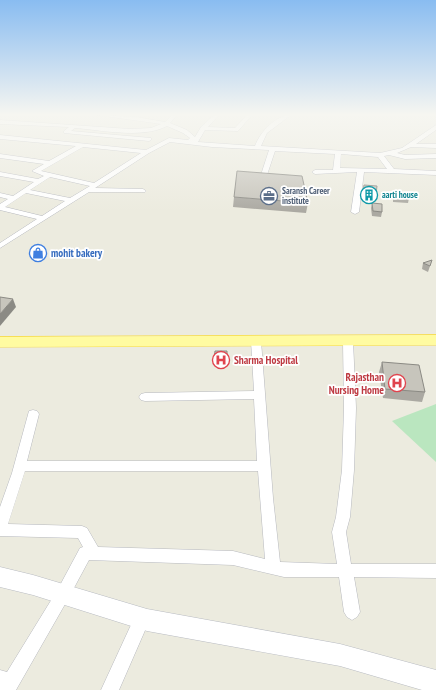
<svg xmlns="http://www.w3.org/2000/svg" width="436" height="690" viewBox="0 0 436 690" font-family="'PT Sans Narrow',sans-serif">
	<rect width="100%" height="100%" fill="#ecebdf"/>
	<path fill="#bae6bf" d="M436 404V462L392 421Z"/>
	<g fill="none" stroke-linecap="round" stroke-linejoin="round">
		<g stroke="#b7b9bf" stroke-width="1">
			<path id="street" d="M97 115 136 117 165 122 172 115H177L170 123 187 130 195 137 201 127 214 115H219L208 127 235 128 247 115H252L238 131 205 130 198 142 255 146C260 132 276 115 291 115L267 133 261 146 380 153 402 148 436 125V130L416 144H436V148L411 147 397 153 405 155 436 154V158L405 159 389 155 384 156 394 169 436 171V175L364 172 359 212 355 214 351 212 357 172 315 174 312 172 315 170H333L335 154 275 151 265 181 262 183 259 181 269 150 212 147 170 142 149 153 95 188 143 189 146 191 145 192H89L0 248V243L37 219 0 210V204L8 199 0 197V193L13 196 34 182 0 176V172L38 179 44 176 32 171 44 164 0 158V154L49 161 76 146 0 139V135L146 150 169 138 188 140 190 138 183 133 167 126C143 139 101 130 75 128L71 131 151 138V140L149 141 64 133V131L69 127 0 124V120L130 129 151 128 161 124ZM83 147 141 153 94 183 41 171ZM341 154 378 157 387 169 340 168ZM50 177 90 186 70 198 30 190ZM26 193 65 201 42 216 5 207Z
				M256 338 261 341 273 498 280 562 337 564 332 532 336 517 342 470 344 408 343 341 348 338 353 341 356 408 354 470 350 517 346 532 351 564H436V578L354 577 360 612 357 617 352 620 347 617 344 612 339 577H284L233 565 89 560 68 599 16 690H0V670L7 672 58 589 80 548 83 547 78 538 0 536V507L12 473 29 411 33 410 37 411 39 414 27 461H257L254 399 145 401 141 400 139 397 141 394 145 393 254 391 251 341ZM25 471H258L265 559 233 551 98 547 87 528 82 526 8 524Z
				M142 611 148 614 150 619 119 690H101L136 614Z"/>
		</g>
		<g stroke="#b8bbc2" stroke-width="1">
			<path id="secondary" d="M0 567 33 575 147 609 340 644 436 670V690H422L340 666 147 631 33 595 0 587Z"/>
		</g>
		<g stroke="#f7dc4d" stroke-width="1">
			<path id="primary" d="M436 335V345L0 347V337Z"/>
		</g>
		<use href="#street" fill="#fff" fill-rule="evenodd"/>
		<use href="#secondary" fill="#fff" fill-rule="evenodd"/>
		<use href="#primary" fill="#fffba1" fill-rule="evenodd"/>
	</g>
	<path fill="#aba9a2" d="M364 185 376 194 375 199 362 198Z
		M394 192 409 198 408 203 393 202V197Z
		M234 197 308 203 306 213 233 207Z
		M372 203 382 212 381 217 372 216 371 208Z
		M423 263 430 266 428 272 422 269Z
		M227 351V367L215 366 214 360Z
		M382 362 425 392 422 402 383 398 379 372Z"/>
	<path fill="#8b8a84" d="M13 299 16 307 0 326V314Z"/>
	<path fill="#c7c5bc" stroke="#8b8a84" d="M237 171 302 176 308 203 234 197Z
		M364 185 377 186 376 194 363 193Z
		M394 192 409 193V198L394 196Z
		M372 203 382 204V212L373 211Z
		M432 260 430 266 423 263Z
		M0 297 13 299 0 314Z
		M215 351H227V360H214Z
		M382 362 419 365 425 392 385 389Z"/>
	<linearGradient id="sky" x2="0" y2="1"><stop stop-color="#89bcf1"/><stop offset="0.54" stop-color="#f6f6f1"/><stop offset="1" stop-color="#f6f6f1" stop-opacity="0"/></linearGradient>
	<rect width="436" height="212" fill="url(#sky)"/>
	<defs>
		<g id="building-ring" transform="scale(0.9)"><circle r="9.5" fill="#fff" stroke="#0f9aa8" stroke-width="1.5"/><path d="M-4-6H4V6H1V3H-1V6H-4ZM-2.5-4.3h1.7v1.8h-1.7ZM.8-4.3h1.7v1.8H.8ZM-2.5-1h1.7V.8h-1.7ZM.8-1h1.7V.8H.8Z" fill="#0f9aa8"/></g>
		<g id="office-ring" transform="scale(0.9)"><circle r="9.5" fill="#fff" stroke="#5c6f8a" stroke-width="1.5"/><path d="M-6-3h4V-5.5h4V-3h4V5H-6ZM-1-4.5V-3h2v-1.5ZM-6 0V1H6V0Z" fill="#5c6f8a"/></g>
		<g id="shop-ring" transform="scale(0.9)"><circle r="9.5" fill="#fff" stroke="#3f7fe0" stroke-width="1.5"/><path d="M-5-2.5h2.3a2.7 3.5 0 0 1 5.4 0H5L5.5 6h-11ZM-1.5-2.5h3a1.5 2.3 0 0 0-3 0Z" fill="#3f7fe0"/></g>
		<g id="hospital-ring" transform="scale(0.9)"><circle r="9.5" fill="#fff" stroke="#e0444e" stroke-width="1.5"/><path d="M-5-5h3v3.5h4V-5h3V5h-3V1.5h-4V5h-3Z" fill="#e0444e"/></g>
	</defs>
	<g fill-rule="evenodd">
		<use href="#building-ring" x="369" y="195"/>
		<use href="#office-ring" x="269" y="196"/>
		<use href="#shop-ring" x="38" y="253"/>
		<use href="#hospital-ring" x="221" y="360"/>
		<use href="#hospital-ring" x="397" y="383"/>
	</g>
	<g text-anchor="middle" stroke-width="3.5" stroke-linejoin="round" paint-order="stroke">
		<g font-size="9" font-weight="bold" fill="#4e5e75" stroke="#fff" text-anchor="start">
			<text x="282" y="194">Saransh Career<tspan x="282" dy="10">institute</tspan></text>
		</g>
		<g font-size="9" font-weight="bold" fill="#0d838f" stroke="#fff" text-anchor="start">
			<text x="382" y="198">aarti house</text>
		</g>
		<g font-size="11" font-weight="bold" fill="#366cbe" stroke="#fff" text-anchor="start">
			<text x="51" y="257">mohit bakery</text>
		</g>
		<g font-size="11" font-weight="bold" fill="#be3a42" stroke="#fff" text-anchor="start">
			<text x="234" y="364">Sharma Hospital</text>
			<text x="384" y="381" text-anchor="end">Rajasthan<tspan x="384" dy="13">Nursing Home</tspan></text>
		</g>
	</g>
</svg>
